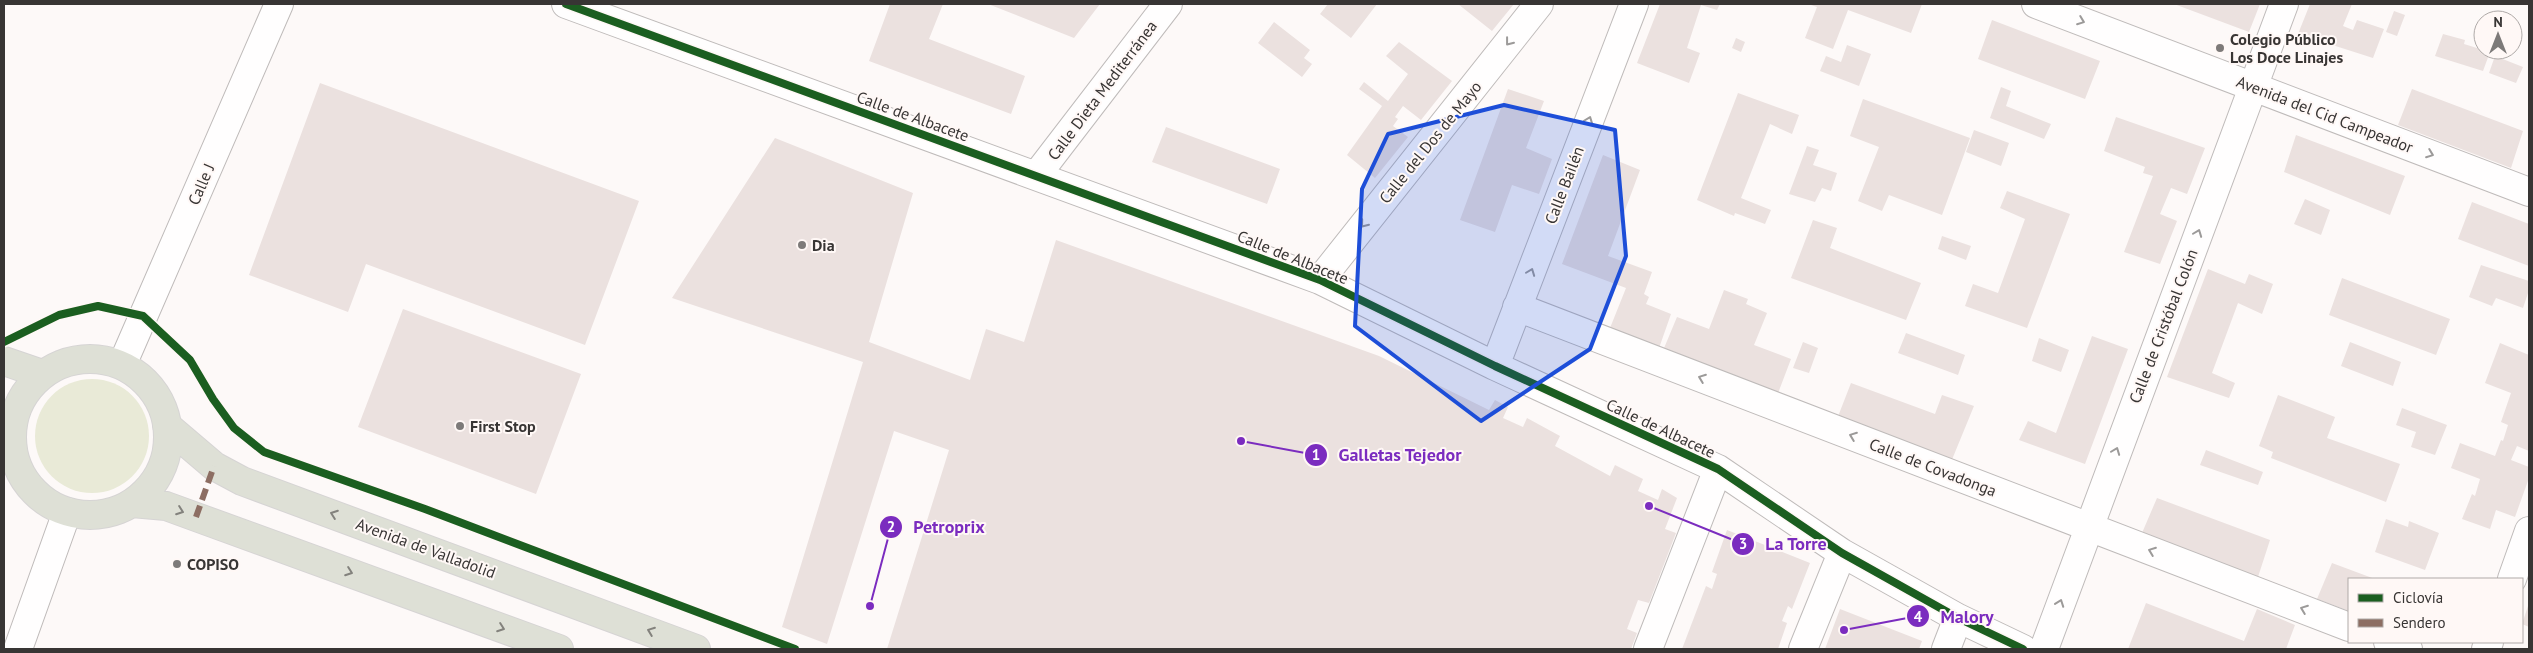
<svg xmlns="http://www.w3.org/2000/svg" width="2533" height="653" viewBox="0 0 2533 653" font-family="'PT Sans',sans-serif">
	<rect width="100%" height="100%" fill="#fdf9f8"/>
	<path fill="#e9ead7" d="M35 436a57 57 0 1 1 114 0a57 57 0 1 1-114 0Z"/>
	<path fill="#ebe1df" d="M890 4H943L929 39 1025 76 1011 114 869 61Z
		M988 4H1100L1074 38Z
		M1328 4H1377L1351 38 1320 14Z
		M1458 4H1514L1492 31Z
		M1660 4H1720L1717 10 1701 5 1687 48 1700 53 1689 83 1637 63Z
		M1808 4H1922L1911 33 1848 10 1833 49 1805 38 1817 7Z
		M2174 4H2260L2249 32Z
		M2310 4H2352L2343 26 2353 30 2357 20 2384 29 2373 58 2298 34Z
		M2394 11 2405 15 2397 36 2386 32Z
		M1992 20 2100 61 2085 99 1978 59Z
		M1274 22 1310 50 1304 58 1312 64 1302 77 1258 43Z
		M2443 34 2465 40 2464 44 2490 52 2483 71 2435 56Z
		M1736 38 1745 42 1741 52 1732 48Z
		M1399 42 1452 81 1421 120 1403 106 1395 117 1398 119 1393 126 1408 137 1375 178 1347 155 1382 106 1359 89 1364 82 1388 101 1408 74 1386 56Z
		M1847 45 1871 54 1859 86 1820 71 1826 56 1841 62Z
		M2495 56 2523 67 2516 83 2489 73Z
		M320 83 639 201 585 345 366 264 348 312 249 275Z
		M2001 87 2011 91 2006 106 2051 124 2044 139 1990 118Z
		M1508 89 1544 101 1526 148 1552 159 1539 194 1512 185 1495 232 1460 220Z
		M2412 89 2523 131 2511 168 2398 125Z
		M1738 93 1799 115 1792 134 1770 124 1741 198 1771 210 1765 224 1735 213 1734 216 1697 200Z
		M1863 99 1970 138 1942 215 1889 195 1882 211 1858 201 1879 147 1850 136Z
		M2116 117 2205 148 2187 194 2171 188 2160 214 2177 221 2160 264 2124 252 2153 176 2143 173 2145 167 2104 151Z
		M1166 127 1280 169 1267 204 1152 162Z
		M1974 130 2009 143 2001 166 1966 152Z
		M2296 135 2405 176 2390 215 2284 172Z
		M775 138 913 193 869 342 970 380 986 329 1024 342 1056 240 1379 356 1489 410 1495 400 1508 407 1503 418 1523 427 1527 418 1560 436 1555 446 1610 476 1615 465 1643 479 1638 491 1658 500 1662 489 1677 498 1665 529 1676 533 1649 603 1638 600 1627 629 1637 633 1631 649H887L949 450 894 431 827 644 782 627 863 362 672 298Z
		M1807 146 1819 150 1813 165 1837 173 1831 191 1822 188 1815 202 1789 194Z
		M1603 155 1640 170 1608 256 1652 272 1644 294 1649 297 1646 304 1671 314 1658 351 1608 333 1626 288 1562 264Z
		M2007 191 2070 214 2027 328 1965 306 1973 284 1998 293 2025 219 2000 208Z
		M2305 199 2330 210 2321 235 2294 224Z
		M2472 202 2529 224V266L2458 239Z
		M1813 220 1837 228 1830 248 1921 283 1906 320 1791 278Z
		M1942 236 1971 246 1966 260 1938 249Z
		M2481 265 2529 281V290L2523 308 2496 298 2492 306 2469 297Z
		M2208 269 2245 284 2249 274 2273 284 2262 314 2238 303 2212 373 2235 383 2229 398 2167 377Z
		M2342 278 2450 319 2436 355 2329 315Z
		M1724 290 1748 299 1746 304 1767 313 1754 345 1791 359 1777 396 1662 353 1677 317 1709 329Z
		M403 309 581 374 536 494 358 427Z
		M1906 333 1965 355 1958 375 1898 353Z
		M2092 336 2128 349 2085 464 2019 440 2028 421 2056 433Z
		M2039 338 2069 350 2061 372 2032 361Z
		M1803 342 1818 348 1809 373 1793 368Z
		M2350 342 2401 362 2393 386 2341 366Z
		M2500 343 2529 355V451L2517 446 2511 460 2529 467V478L2515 517 2496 510 2490 529 2462 519 2472 494 2475 496 2480 479 2451 468 2460 443 2495 456 2501 440 2503 441 2508 425 2501 422 2511 393 2485 383Z
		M1851 383 1935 414 1942 395 1974 406 1951 462 1837 419Z
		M2278 395 2335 417 2327 438 2400 464 2386 502 2271 458 2273 452 2259 446Z
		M2402 408 2447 425 2435 455 2411 447 2416 432 2396 425Z
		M2206 450 2263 472 2258 485 2200 465Z
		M2157 498 2270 540 2258 577 2142 533Z
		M2386 519 2408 527 2409 521 2439 533 2425 570 2375 552Z
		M1727 530 1810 563 1792 609 1788 606 1782 621 1787 623 1778 649H1682L1706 586 1712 589 1717 574 1712 572Z
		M2332 563 2375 579H2349V611L2317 599Z
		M2146 603 2244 641 2257 609 2295 625 2286 649H2128Z
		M2529 603V627L2522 624Z
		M1840 609 1922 641 1919 649H1825Z"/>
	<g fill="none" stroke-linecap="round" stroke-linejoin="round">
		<g stroke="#bfbbba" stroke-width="30">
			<path id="minor" d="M566 4 1320 280 1495 366 1718 469 1842 553 1958 618 2023 649
				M2036 4 2529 192
				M1036 176 1168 4
				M1320 280 1539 4
				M1517 307 2349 627
				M122 365 279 4
				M1495 366 1634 4
				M2512 579 2529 531
				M2388 642 2408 649
				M18 649 67 512
				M1648 649 1718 469
				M1803 649 1842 553
				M1946 649 1958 618
				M2044 649 2284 4
				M2486 649 2489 642"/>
		</g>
		<g stroke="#d6d4d4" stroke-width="30">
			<path id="primary" d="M12 437a78 78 0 1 1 156 0a78 78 0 1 1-156 0Z
				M4 361 42 374
				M167 426 214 466 242 481 696 649
				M132 503 166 506 559 649"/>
		</g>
		<use href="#minor" stroke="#fffefe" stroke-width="28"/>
		<use href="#primary" stroke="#dee0d6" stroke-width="28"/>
		<path stroke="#8d6e63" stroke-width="6" stroke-dasharray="12 6" stroke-linecap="butt" d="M196 517 214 466"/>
		<g stroke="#fff8f6" stroke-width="11">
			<path id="cycleway" d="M566 4 1320 280 1495 366 1718 469 1842 553 1958 618 2023 649
				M4 342 59 315 98 306 143 316 190 360 213 399 234 428 264 452 425 509 795 649"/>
		</g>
		<use href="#cycleway" stroke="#1b5e20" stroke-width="8"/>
	</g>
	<defs><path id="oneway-chevron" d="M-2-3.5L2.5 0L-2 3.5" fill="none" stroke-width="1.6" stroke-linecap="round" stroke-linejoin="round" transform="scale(1.25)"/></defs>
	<g stroke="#9c9a99">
		<use href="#oneway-chevron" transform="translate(2081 21) rotate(21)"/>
		<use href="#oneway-chevron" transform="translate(1509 42) rotate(128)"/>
		<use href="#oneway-chevron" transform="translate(1589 120) rotate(-69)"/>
		<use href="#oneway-chevron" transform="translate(2430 154) rotate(21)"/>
		<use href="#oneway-chevron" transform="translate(1364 224) rotate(129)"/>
		<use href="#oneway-chevron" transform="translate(2198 233) rotate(-69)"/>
		<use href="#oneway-chevron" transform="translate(1531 272) rotate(-69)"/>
		<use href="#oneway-chevron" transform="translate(1702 378) rotate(-159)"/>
		<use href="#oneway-chevron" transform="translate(1853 436) rotate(-159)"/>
		<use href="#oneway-chevron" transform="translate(2116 451) rotate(-69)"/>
		<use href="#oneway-chevron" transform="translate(2152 551) rotate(-159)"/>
		<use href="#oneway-chevron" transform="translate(2060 603) rotate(-70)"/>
		<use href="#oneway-chevron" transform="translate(2304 609) rotate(-159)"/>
	</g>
	<g stroke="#83827d">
		<use href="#oneway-chevron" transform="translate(180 511) rotate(20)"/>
		<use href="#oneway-chevron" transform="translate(334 514) rotate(-160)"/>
		<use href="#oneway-chevron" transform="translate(349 572) rotate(20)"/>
		<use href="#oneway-chevron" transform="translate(501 628) rotate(20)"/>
		<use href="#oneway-chevron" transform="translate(651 631) rotate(-159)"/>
	</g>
	<path fill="#1d4ed8" fill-opacity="0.2" stroke="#1d4ed8" stroke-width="4" stroke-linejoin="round" d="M1504 105 1615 130 1626 256 1590 349 1481 421 1355 326 1362 189 1388 134Z"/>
	<g fill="#7d7a79" stroke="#fff8f6" stroke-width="2">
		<circle cx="2220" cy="48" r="5"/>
		<circle cx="802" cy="245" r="5"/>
		<circle cx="460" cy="426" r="5"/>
		<circle cx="177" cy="564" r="5"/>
	</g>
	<g text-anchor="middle" stroke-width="4" stroke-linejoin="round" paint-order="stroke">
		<g font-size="16" font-weight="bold" fill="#383534" stroke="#fff8f6" text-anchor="start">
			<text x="2230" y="45">Colegio Público<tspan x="2230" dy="18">Los Doce Linajes</tspan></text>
			<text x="812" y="251">Dia</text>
			<text x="470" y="432">First Stop</text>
			<text x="187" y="570">COPISO</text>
		</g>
		<g font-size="16" fill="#383534" stroke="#fff8f6">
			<text transform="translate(1102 90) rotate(-53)" y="6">Calle Dieta Mediterránea</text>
			<text transform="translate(2325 114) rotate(21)" y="6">Avenida del Cid Campeador</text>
			<text transform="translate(913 116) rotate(20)" y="6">Calle de Albacete</text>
			<text transform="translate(1430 142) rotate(-51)" y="6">Calle del Dos de Mayo</text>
			<text transform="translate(201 184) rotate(-67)" y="6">Calle J</text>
			<text transform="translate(1564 185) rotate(-69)" y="6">Calle Bailén</text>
			<text transform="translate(1293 257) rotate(22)" y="6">Calle de Albacete</text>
			<text transform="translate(2163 326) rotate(-69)" y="6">Calle de Cristóbal Colón</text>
			<text transform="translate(1661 428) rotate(25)" y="6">Calle de Albacete</text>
			<text transform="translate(1933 467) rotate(21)" y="6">Calle de Covadonga</text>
			<text transform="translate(426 548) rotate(20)" y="6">Avenida de Valladolid</text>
		</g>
	</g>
	<path fill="none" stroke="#7b2cbf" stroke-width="2" d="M1241 441L1316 455M870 606L891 527M1649 506L1743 544M1844 630L1918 616"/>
	<g fill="#7b2cbf" stroke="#fff8f6" stroke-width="2">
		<circle cx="1241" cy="441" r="5"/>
		<circle cx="870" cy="606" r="5"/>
		<circle cx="1649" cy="506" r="5"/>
		<circle cx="1844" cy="630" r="5"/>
		<circle cx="1316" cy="455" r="12"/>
		<circle cx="891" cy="527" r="12"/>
		<circle cx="1743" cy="544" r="12"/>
		<circle cx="1918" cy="616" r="12"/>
	</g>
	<g font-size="15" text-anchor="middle" font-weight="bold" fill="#fff">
		<text x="1316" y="460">1</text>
		<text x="891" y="532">2</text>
		<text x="1743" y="549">3</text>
		<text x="1918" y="622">4</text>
	</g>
	<g font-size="18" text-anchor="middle" font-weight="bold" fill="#7b2cbf" stroke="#fff8f6" stroke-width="4" stroke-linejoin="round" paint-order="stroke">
		<text x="1400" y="461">Galletas Tejedor</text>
		<text x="949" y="533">Petroprix</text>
		<text x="1796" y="550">La Torre</text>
		<text x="1967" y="623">Malory</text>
	</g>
	<rect width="2533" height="653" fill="none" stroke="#383534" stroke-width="10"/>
	<rect x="2348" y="578" width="175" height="65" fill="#fff8f6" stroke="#afaaa8"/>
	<rect x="2358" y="594" width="25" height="8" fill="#1b5e20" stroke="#afaaa8"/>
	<text x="2393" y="603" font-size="15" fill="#383534">Ciclovía</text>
	<rect x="2358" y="619" width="25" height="8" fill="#8d6e63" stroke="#afaaa8"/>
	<text x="2393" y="628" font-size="15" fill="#383534">Sendero</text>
	<g transform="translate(2498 35)"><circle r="24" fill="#fff8f6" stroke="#afaaa8"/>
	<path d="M0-4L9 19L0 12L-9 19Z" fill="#7d7a79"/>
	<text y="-8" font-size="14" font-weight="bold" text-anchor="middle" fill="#383534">N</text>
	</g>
</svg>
